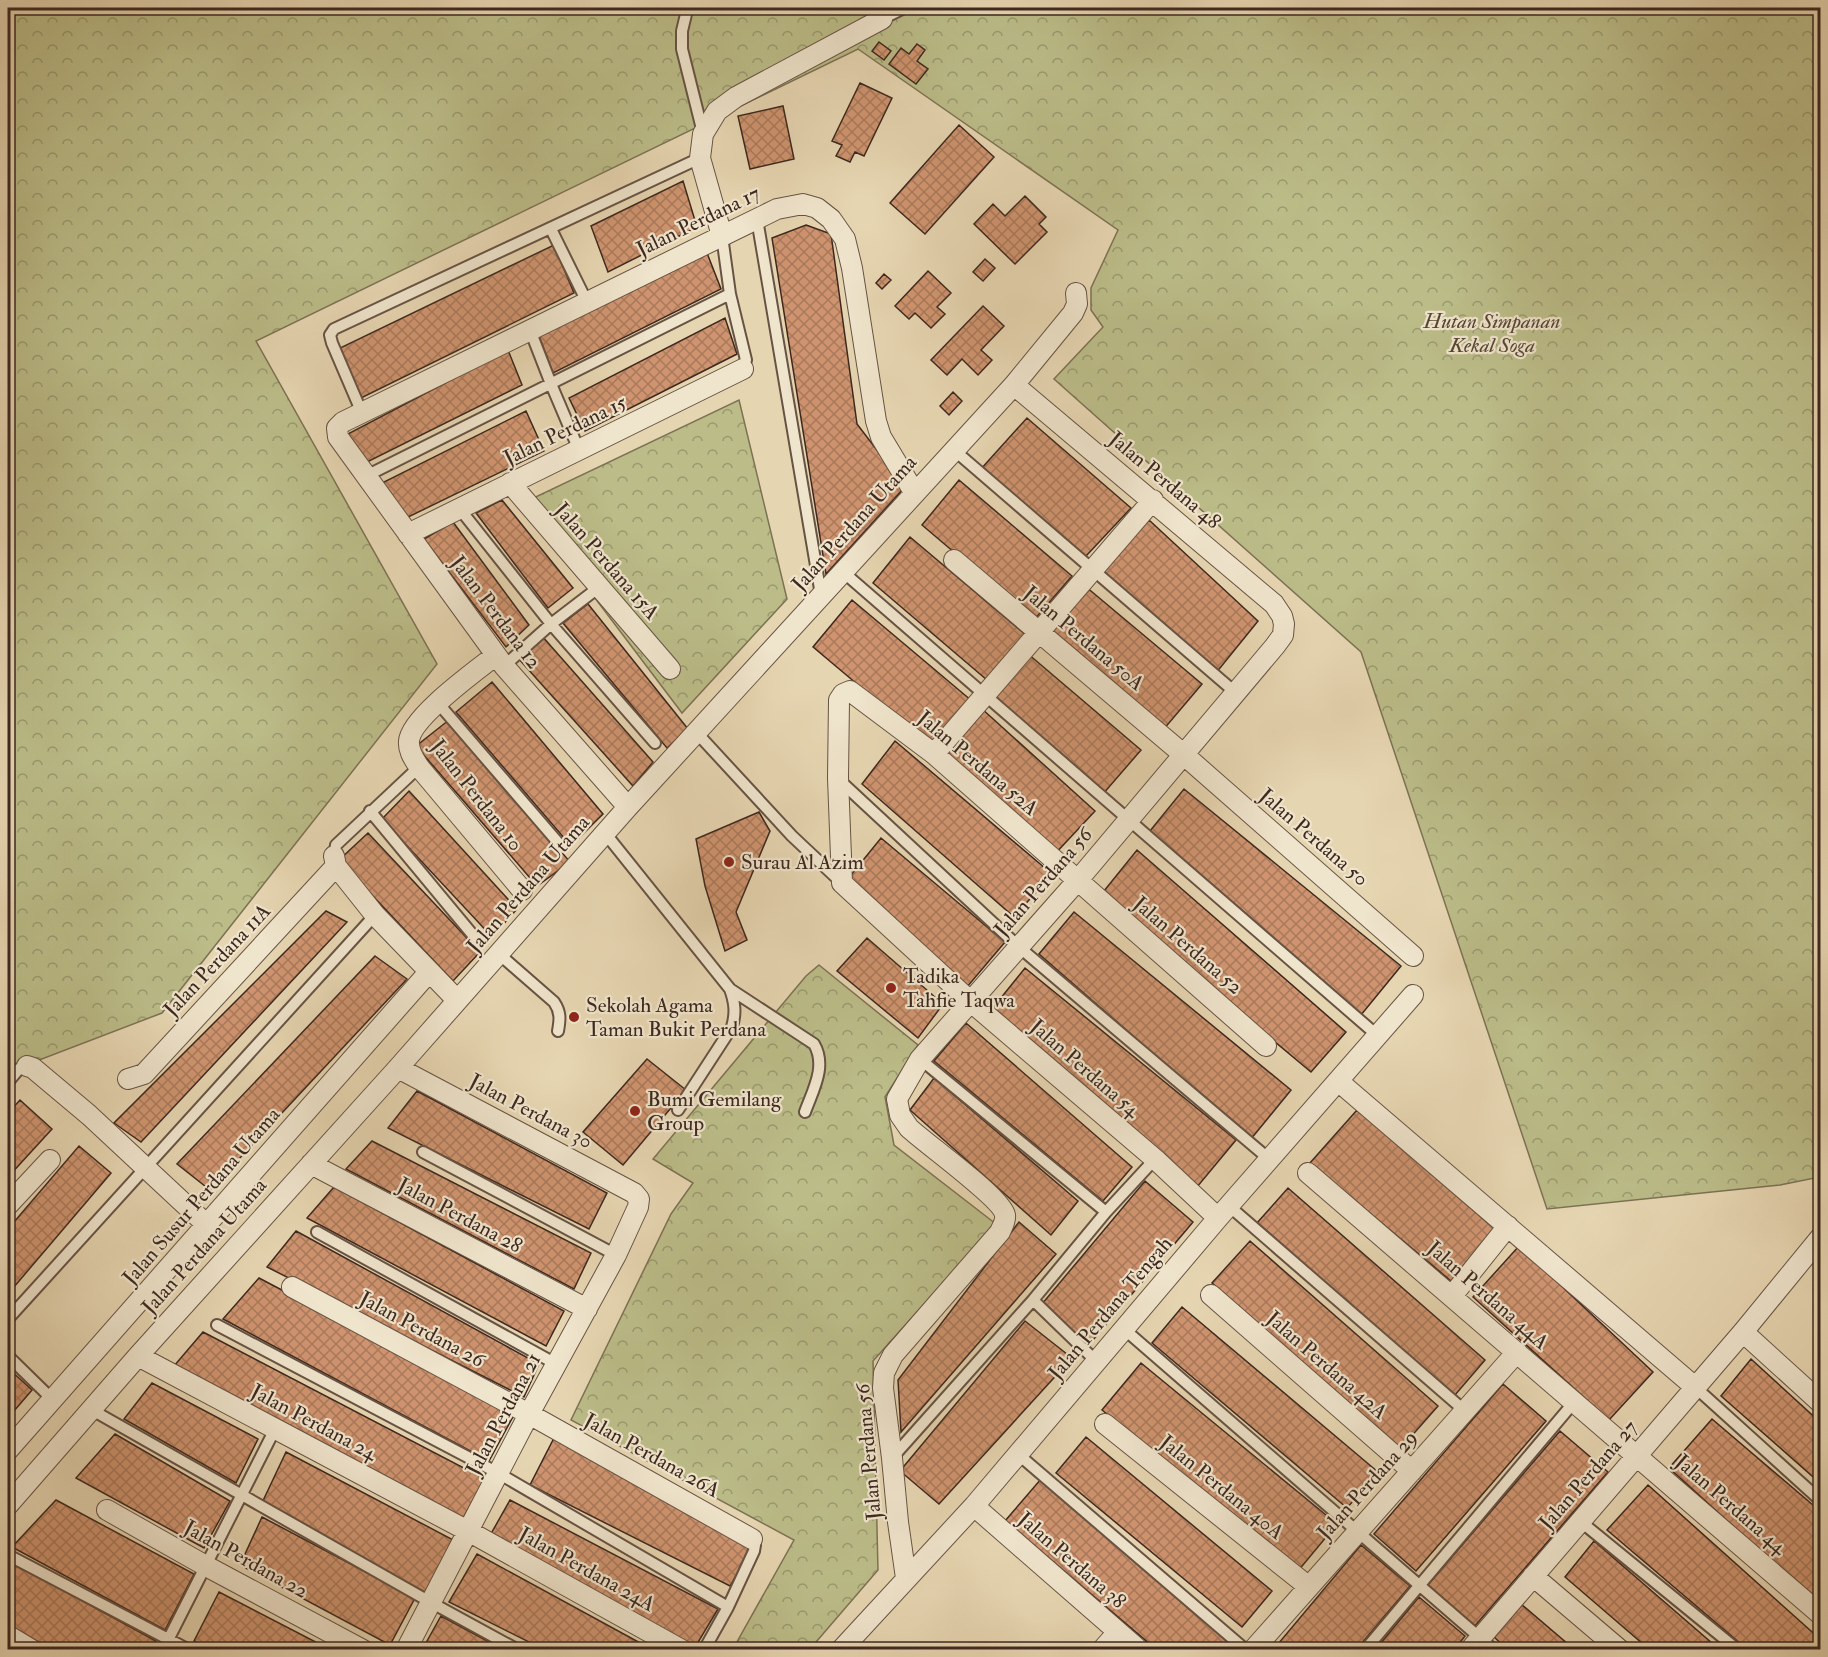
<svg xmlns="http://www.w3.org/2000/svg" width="1828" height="1657" viewBox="0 0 1828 1657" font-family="'IM FELL Double Pica',serif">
	<defs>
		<pattern id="forest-crowns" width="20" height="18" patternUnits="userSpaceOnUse" patternTransform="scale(1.5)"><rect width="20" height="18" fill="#bbbc88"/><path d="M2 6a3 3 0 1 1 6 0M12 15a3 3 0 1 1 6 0" fill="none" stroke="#99996f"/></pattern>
		<pattern id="building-cross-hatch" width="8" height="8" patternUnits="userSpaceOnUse" patternTransform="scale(1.5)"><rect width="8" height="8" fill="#cf946f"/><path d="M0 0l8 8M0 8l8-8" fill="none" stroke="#a9795b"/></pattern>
	</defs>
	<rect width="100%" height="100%" fill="#e6d5b1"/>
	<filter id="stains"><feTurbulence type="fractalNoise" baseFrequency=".00333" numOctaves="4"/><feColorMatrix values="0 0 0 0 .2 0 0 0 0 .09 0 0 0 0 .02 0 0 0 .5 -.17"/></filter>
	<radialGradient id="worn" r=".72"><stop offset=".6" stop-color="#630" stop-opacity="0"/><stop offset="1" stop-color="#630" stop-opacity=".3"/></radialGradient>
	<path fill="url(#forest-crowns)" stroke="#7c7254" stroke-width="1.5" d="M8 8H1820V1177L1780 1185 1547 1209 1361 652 1054 379 1103 327 1091 310V288L1118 230 858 49 256 341 437 664 162 1013 8 1072Z
		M739 400 787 599 682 713 523 503Z
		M819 965 918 1045 885 1097 894 1145 996 1224 873 1361 878 1570 810 1649H733L794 1540 571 1420 671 1214 693 1183 653 1159 806 976Z"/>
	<path fill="url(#building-cross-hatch)" stroke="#3d281f" stroke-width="1.5" d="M879 42 891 51 884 60 872 51Z
		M917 44 925 50 917 61 928 69 916 84 889 64 901 48 909 54Z
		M860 83 892 98 864 156 855 152 850 162 836 156 842 145 832 141Z
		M783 106 794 159 750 169 738 116Z
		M959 125 994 157 925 234 890 203Z
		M683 181 697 227 608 272 591 226Z
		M1025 196 1046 217 1039 224 1047 232 1015 264 974 224 993 204 1005 216Z
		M806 225 831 234 857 424 905 487 826 574 772 238Z
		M554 245 574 293 361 398 338 349Z
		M707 253 721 289 553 373 539 336Z
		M985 259 995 268 983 281 973 272Z
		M928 271 951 293 937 307 945 314 931 328 915 313 909 319 895 306Z
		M884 274 891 280 882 289 876 283Z
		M983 306 1004 326 981 350 992 360 978 375 962 359 947 375 931 360Z
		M725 318 737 354 585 431 569 398Z
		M508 350 522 385 365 463 346 435Z
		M953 392 962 401 949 415 940 406Z
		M526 411 544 451 404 519 382 483Z
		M1027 418 1131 508 1086 556 981 469Z
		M959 480 1072 576 1034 620 922 525Z
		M502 500 573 588 548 608 476 513Z
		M1149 520 1258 621 1216 673 1101 572Z
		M453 522 529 625 506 647 424 539Z
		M910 537 1026 635 987 680 873 583Z
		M1085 586 1202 684 1163 730 1047 632Z
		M852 600 972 701 932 747 813 647Z
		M588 604 688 729 667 748 563 623Z
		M542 636 653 762 633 786 518 658Z
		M1027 653 1141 750 1103 794 990 699Z
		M492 682 603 814 571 846 456 712Z
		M981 708 1095 811 1054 855 941 753Z
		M449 720 570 862 537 886 416 746Z
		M895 741 1052 874 1014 917 862 784Z
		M1184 789 1401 966 1361 1015 1150 831Z
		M409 791 517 909 492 937 382 819Z
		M759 812 770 831 736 912 747 940 725 951 705 886 696 839Z
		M368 833 480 952 453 981 339 860Z
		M881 838 1005 942 967 987 847 880Z
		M1137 850 1346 1032 1311 1072 1100 896Z
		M326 911 347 922 141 1142 114 1123Z
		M1074 912 1291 1090 1251 1139 1039 954Z
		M867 938 943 1004 918 1038 837 971Z
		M375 956 407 979 210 1190 177 1164Z
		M1025 968 1236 1140 1197 1187 992 1009Z
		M966 1023 1132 1167 1103 1201 934 1061Z
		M647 1059 686 1090 623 1165 583 1132Z
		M934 1078 1078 1201 1051 1235 910 1110Z
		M417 1091 607 1193 589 1229 388 1128Z
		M20 1100 52 1129 8 1177V1113Z
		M1357 1110 1494 1228 1451 1281 1310 1163Z
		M372 1141 591 1253 574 1289 346 1169Z
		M79 1146 111 1173 8 1294V1229Z
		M1145 1181 1193 1222 1088 1346 1042 1304Z
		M334 1187 564 1311 546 1346 307 1218Z
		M1288 1188 1485 1360 1455 1395 1257 1223Z
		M1019 1222 1056 1254 901 1432 898 1380Z
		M296 1231 539 1364 524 1397 267 1267Z
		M1250 1241 1438 1406 1401 1448 1212 1283Z
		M1519 1246 1653 1372 1609 1420 1473 1297Z
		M259 1278 515 1413 489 1461 223 1319Z
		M1182 1307 1378 1472 1347 1508 1152 1343Z
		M1025 1321 1072 1358 939 1504 900 1471Z
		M203 1332 485 1479 462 1520 174 1366Z
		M1751 1359 1820 1422V1483L1721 1396Z
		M1141 1363 1337 1524 1298 1571 1102 1410Z
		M8 1368 32 1390 8 1418Z
		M152 1383 258 1439 236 1483 124 1419Z
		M1503 1384 1546 1421 1416 1571 1374 1534Z
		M1712 1419 1820 1511V1605L1669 1468Z
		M1560 1431 1608 1472 1474 1627 1427 1586Z
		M115 1434 230 1501 204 1548 76 1478Z
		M555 1436 753 1546 730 1586 530 1485Z
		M1086 1437 1272 1591 1242 1627 1056 1473Z
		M286 1452 457 1542 428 1594 261 1505Z
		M1041 1479 1242 1650H1157L1005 1521Z
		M1648 1485 1820 1639V1646L1818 1650H1748L1607 1530Z
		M56 1500 194 1574 165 1630 12 1547Z
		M510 1500 718 1609 694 1649 488 1539Z
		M262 1517 415 1598 390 1645 240 1565Z
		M1594 1541 1720 1650H1650L1565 1577Z
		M1361 1545 1410 1586 1356 1650H1273Z
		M477 1554 653 1650H545L449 1602Z
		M8 1560 156 1641 151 1650H52L8 1625Z
		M219 1592 331 1650H210L194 1641Z
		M1419 1597 1465 1636 1454 1650H1375Z
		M1521 1604 1575 1650H1508L1494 1637Z
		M441 1616 504 1650H422Z"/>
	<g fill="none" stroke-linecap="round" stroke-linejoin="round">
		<g stroke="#675344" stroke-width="14">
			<path id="lane" d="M687 10 682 31V49L703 133
				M882 19 904 8
				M757 219 821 595
				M551 229 587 302
				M722 236 730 294 746 360 743 369
				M530 330 551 384 579 450
				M362 413 332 343 330 335 334 329 700 158
				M954 450 1236 693
				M366 476 730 294
				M459 508 551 624 655 743
				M842 571 1378 1036
				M504 666 551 624 598 588
				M438 703 561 846
				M696 732 792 836 842 883
				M838 779 1019 947 1269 1159
				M370 811 477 940
				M605 833 730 989C735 1003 736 1013 732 1027L678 1110
				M334 856 336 845 419 767
				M499 954 554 1002C561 1012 560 1020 558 1031
				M730 989 814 1044C827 1066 813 1090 805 1112
				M920 1059 1106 1212
				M8 1082 19 1069 27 1066
				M423 1152 616 1255
				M1229 1206 1465 1411
				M317 1232 556 1364
				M1033 1300 1097 1362
				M8 1319 375 915
				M217 1325 498 1473 728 1607
				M1124 1329 1494 1650
				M8 1356 53 1400
				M1695 1387 1820 1500
				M92 1410 432 1603 518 1650
				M1019 1455 1246 1650
				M892 1458 1033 1300 1106 1212 1155 1159
				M1580 1521 1738 1650
				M8 1555 189 1650
				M163 1650 275 1429
				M704 1650 728 1607 754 1551 755 1545 752 1539
				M1365 1650 1575 1401"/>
		</g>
		<g stroke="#675344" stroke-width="22">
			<path id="street" d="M722 236 700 158 703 134 717 111 736 97 882 19
				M510 483 670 669
				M408 534 743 369
				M954 560 1183 754 1413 956
				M496 655C476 671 411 717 409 741 408 751 414 759 419 767L522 890
				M934 754 1153 500
				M628 807 504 666 338 437 337 428 343 422 777 209 803 204 817 208 831 219 845 239 852 268 876 421 881 437 914 492
				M334 856 336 866 375 915 457 1000
				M27 1066 33 1068 89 1115 207 1225
				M398 1068 634 1193 639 1199 638 1207 616 1255 529 1414 406 1650
				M128 1079 144 1074 336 866
				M1338 1081 1695 1387
				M311 1164 587 1309
				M1308 1173 1820 1614
				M8 1205 50 1160
				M1218 1218 1155 1159 970 1001 842 883 838 778 839 700 843 694 850 691 934 754 1266 1046
				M292 1287 529 1414 752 1539
				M1211 1295 1412 1471
				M1452 1296 1508 1226
				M1743 1332 1820 1402
				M138 1356 468 1531 682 1650
				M1105 1424 1309 1587
				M8 1450 429 972
				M8 1505 138 1356 398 1068 628 807 1014 385 1073 313 1077 304 1076 293
				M974 1506 1139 1650
				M107 1510 206 1566 363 1650
				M1533 1576 1620 1650
				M906 1578 898 1522 892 1458 883 1388 884 1373 893 1355 1000 1232C1002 1227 1006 1221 1005 1215 1002 1198 926 1144 909 1128L900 1115 897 1099 920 1059 1078 880 1275 646 1283 635 1284 624 1282 616 1274 604 1014 385
				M12 1638 32 1650
				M841 1650 974 1506 1218 1218 1413 995
				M1102 1650 1118 1632
				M1253 1650 1517 1352
				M1470 1650 1743 1332 1820 1238"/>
		</g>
		<use href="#lane" stroke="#efe4cc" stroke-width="10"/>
		<use href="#street" stroke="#efe4cc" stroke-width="20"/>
	</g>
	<g fill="#8f2418" stroke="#efe4cc" stroke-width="2">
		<circle cx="729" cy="862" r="6"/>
		<circle cx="891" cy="988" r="6"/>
		<circle cx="574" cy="1017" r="6"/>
		<circle cx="635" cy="1111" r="6"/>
	</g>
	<g text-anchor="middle" stroke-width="4.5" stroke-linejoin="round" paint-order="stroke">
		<g font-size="21" fill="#3d281f" stroke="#efe4cc">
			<text transform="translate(698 221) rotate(-26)" y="7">Jalan Perdana 17</text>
			<text transform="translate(565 430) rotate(-26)" y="7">Jalan Perdana 15</text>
			<text transform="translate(1165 480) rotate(40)" y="7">Jalan Perdana 48</text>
			<text transform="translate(854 523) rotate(-48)" y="7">Jalan Perdana Utama</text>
			<text transform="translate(607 561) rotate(49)" y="7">Jalan Perdana 15A</text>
			<text transform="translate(496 612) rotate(53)" y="7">Jalan Perdana 12</text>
			<text transform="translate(1084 638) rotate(40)" y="7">Jalan Perdana 50A</text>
			<text transform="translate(978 763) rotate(40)" y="7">Jalan Perdana 52A</text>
			<text transform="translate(477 795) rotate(52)" y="7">Jalan Perdana 10</text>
			<text transform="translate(1314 837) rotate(41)" y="7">Jalan Perdana 50</text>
			<text transform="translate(1043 882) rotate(-49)" y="7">Jalan Perdana 56</text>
			<text transform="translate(528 884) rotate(-49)" y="7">Jalan Perdana Utama</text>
			<text transform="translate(1188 945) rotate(41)" y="7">Jalan Perdana 52</text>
			<text transform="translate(217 960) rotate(-47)" y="7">Jalan Perdana 11A</text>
			<text transform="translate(1085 1068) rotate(41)" y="7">Jalan Perdana 54</text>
			<text transform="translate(531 1111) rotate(28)" y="7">Jalan Perdana 30</text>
			<text transform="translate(201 1196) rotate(-49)" y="7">Jalan Susur Perdana Utama</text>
			<text transform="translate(460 1215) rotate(28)" y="7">Jalan Perdana 28</text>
			<text transform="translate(204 1246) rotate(-48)" y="7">Jalan Perdana Utama</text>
			<text transform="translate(1488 1295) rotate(41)" y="7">Jalan Perdana 44A</text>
			<text transform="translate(1110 1308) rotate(-50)" y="7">Jalan Perdana Tengah</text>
			<text transform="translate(422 1329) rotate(28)" y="7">Jalan Perdana 26</text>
			<text transform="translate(1327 1365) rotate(41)" y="7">Jalan Perdana 42A</text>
			<text transform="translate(503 1414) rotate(-62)" y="7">Jalan Perdana 21</text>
			<text transform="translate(314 1422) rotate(28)" y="7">Jalan Perdana 24</text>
			<text transform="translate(868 1452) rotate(-95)" y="7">Jalan Perdana 56</text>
			<text transform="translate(652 1455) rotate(29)" y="7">Jalan Perdana 26A</text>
			<text transform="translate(1588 1475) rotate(-49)" y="7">Jalan Perdana 27</text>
			<text transform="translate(1367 1485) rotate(-48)" y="7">Jalan Perdana 29</text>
			<text transform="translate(1222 1487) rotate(39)" y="7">Jalan Perdana 40A</text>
			<text transform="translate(1731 1504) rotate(41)" y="7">Jalan Perdana 44</text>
			<text transform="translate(246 1559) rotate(29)" y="7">Jalan Perdana 22</text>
			<text transform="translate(1072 1560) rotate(41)" y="7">Jalan Perdana 38</text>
			<text transform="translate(587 1569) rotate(29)" y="7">Jalan Perdana 24A</text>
		</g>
		<g font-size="21" font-style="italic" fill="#564634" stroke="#efe4cc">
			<text x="1492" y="328">Hutan Simpanan<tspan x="1492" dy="24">Kekal Soga</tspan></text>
		</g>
		<g font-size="21" fill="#3d281f" stroke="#efe4cc" text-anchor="start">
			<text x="741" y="869">Surau Al Azim</text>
			<text x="903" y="983">Tadika<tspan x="903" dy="24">Tahfie Taqwa</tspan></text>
			<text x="586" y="1012">Sekolah Agama<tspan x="586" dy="24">Taman Bukit Perdana</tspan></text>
			<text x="647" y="1106">Bumi Gemilang<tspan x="647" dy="24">Group</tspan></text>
		</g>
	</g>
	<rect width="1828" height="1657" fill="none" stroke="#e6d5b1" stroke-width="30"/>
	<rect x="9" y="9" width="1810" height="1639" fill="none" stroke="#3d281f" stroke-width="3"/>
	<rect x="15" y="15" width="1798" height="1627" fill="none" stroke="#3d281f" stroke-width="1.5"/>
	<rect width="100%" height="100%" filter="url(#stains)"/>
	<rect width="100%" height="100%" fill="url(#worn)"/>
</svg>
